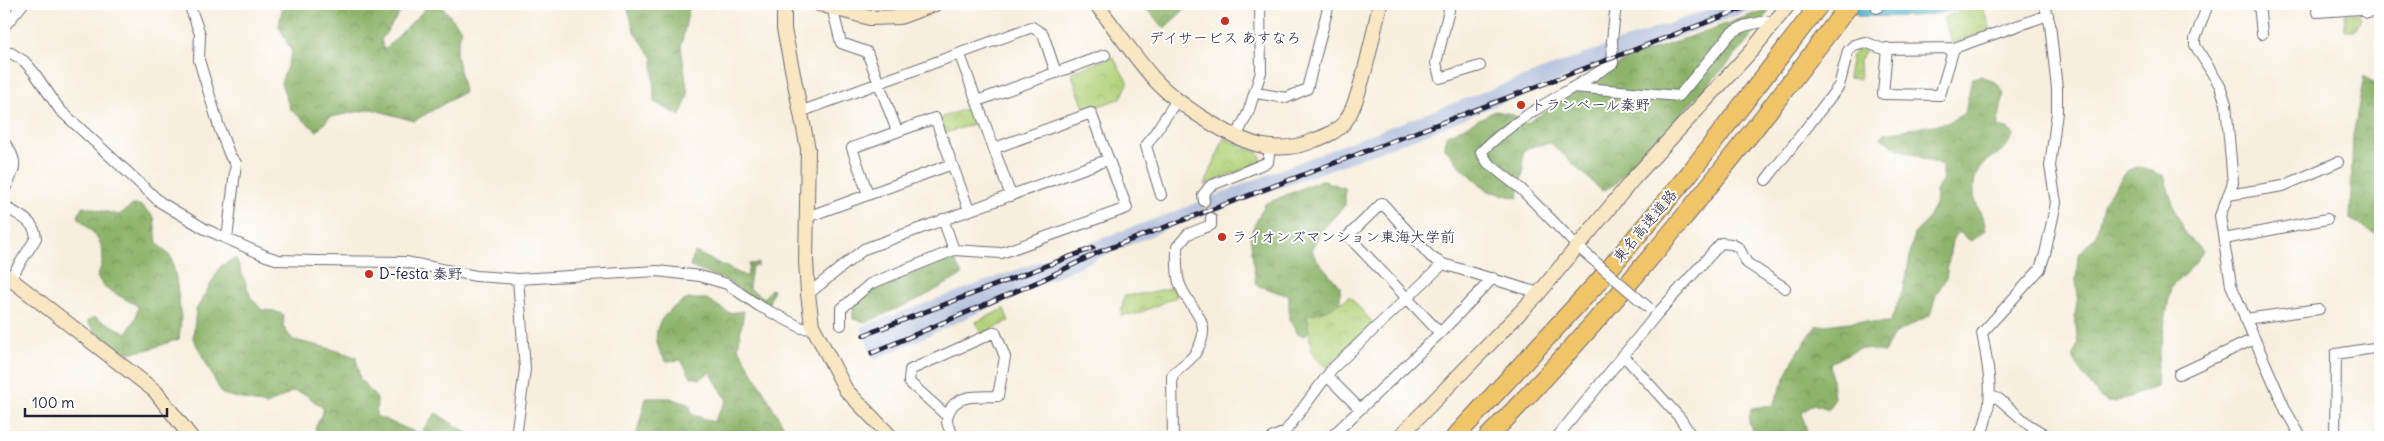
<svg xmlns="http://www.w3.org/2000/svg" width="2384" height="441" viewBox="0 0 2384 441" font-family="Delius,'Klee One',sans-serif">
	<defs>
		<pattern id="forest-crowns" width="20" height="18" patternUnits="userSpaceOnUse" patternTransform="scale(1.25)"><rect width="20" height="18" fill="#8db46a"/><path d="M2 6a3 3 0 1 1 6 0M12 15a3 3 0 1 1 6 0" fill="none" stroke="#739258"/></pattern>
		<pattern id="park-crowns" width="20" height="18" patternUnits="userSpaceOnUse" patternTransform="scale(1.25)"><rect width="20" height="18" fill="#b2d27a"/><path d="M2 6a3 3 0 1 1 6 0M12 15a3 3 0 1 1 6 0" fill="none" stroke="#99b46a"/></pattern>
	</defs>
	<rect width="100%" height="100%" fill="#fff"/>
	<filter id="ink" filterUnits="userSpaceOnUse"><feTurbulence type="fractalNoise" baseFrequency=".02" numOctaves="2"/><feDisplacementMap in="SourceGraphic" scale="10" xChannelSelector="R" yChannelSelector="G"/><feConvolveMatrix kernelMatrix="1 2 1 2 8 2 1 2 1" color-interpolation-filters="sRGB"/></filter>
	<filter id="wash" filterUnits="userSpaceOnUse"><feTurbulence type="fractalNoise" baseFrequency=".0096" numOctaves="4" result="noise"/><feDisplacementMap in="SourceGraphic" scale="20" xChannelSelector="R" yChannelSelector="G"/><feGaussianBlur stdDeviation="1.12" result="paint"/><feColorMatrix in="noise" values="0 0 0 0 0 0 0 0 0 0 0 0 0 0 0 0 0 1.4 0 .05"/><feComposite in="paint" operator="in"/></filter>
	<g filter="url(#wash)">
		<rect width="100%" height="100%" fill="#f7eedd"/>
		<path fill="#b9c5de" d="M1725 4H1767L1523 94 1427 134 1175 226 1103 256 874 360 861 327 1171 213 1363 137 1614 43Z"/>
		<path fill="url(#forest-crowns)" stroke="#586b52" d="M283 4H406L381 40 384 50 430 4H440L461 29 456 54 464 92 414 121 372 109 330 117 317 131 290 109 281 83 292 52 279 26Z
			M627 4H690L681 46 688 96 680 116 654 102 653 58 634 31Z
			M1142 4H1191L1164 28Z
			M1771 8 1748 42 1615 184 1602 191 1551 143 1534 146 1523 151V173L1518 198 1488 191 1458 164 1445 148 1446 136 1495 111 1512 114 1526 124 1627 59Z
			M1981 76 1997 83 2004 93 1997 127 2007 129 2014 134C2004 161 1971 156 1974 193 1974 205 1985 217 1986 230L1971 241 1959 232 1952 240 1946 278 1936 295 1930 315 1894 334 1884 352 1859 348 1830 363 1834 398 1829 409 1813 404 1802 413 1808 437H1755L1749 423 1751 408 1773 405 1794 358 1816 326 1858 321 1875 323 1890 322 1904 288 1914 234 1926 222 1935 205 1936 192 1943 178V166L1899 149 1881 138 1885 133 1947 123 1965 113 1972 78Z
			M2364 76 2380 87 2377 152 2380 172V236L2350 219 2353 136Z
			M2139 167 2164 176 2176 214 2186 235 2203 250 2194 265 2171 287 2157 368 2156 387 2115 402H2107L2099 396 2076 365 2073 355 2078 344 2075 316 2078 295 2076 281 2078 255 2096 236 2104 201 2128 170Z
			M1321 180 1345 188V205L1322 230 1312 248 1314 256 1340 287V311L1315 322 1305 336 1297 334 1289 319V296L1256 285 1250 234 1265 204Z
			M133 205H140L154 217 157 243 171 257 176 278 181 318 179 339C159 345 131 360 112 347 102 341 94 330 87 322L94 317 127 333 136 317 138 306 105 288 97 277C111 246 98 238 78 217L82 206 119 215Z
			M954 250 953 257 962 275 923 297 867 322 853 319V299L870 284Z
			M695 252 747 277 749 264 758 263V266H752L749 288 764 298 771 289 773 290 767 309 728 281 690 267Z
			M236 258 251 298 262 310 274 311 284 315 283 327 293 340 328 348 356 357 360 379 377 399 376 416 420 434 436 413 473 437H325L315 429 324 409 305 394 293 391 267 405 222 394 193 338 196 310 221 266Z
			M688 299H707L729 313 744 311 738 347 790 437H636L646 398H671L690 405 691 414 713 422 727 400 710 372 700 379 691 377 681 360 666 361C645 334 661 311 688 299Z"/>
		<path fill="url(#park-crowns)" stroke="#6a7a5a" d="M1977 4H1981L1991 30 1952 43 1943 18Z
			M2358 13 2361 17 2356 30H2345V14Z
			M1860 47 1867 48 1859 62 1860 79 1848 78 1852 55Z
			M1113 57 1128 83 1121 98 1085 111 1071 72Z
			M971 107 977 123 945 133 940 121 943 117Z
			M1224 138 1259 153 1262 162 1205 185Z
			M1177 286 1178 291 1176 297 1137 314 1121 315 1124 296 1149 293Z
			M1349 296 1374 324 1326 368 1312 354 1307 315C1318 314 1341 305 1349 296Z
			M1004 309 1009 321 981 334 976 322Z"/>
		<path fill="#4cb3cb" stroke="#376a83" d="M1847 4H1858L1863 9 1933 8 1952 4H1968C1932 20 1895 16 1857 16Z"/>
	</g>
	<g filter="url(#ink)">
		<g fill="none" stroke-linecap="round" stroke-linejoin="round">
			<path stroke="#ccc5bd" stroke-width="10" stroke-dasharray="10 5" stroke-linecap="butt" d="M1204 201 1211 218"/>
			<g stroke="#6d6974" stroke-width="12">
				<path id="street" d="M189 4 200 34 199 60 220 130 230 156 236 163 227 239
					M1448 4 1449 10 1436 63 1440 78 1480 66
					M2208 4 2195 39V45L2220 86 2226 104 2233 183 2220 216 2231 285 2286 411 2301 437
					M2259 4 2262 34
					M2318 4 2317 12 2360 9 2367 13 2380 11
					M832 7 841 43 867 52 897 131
					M1877 8 1880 4
					M4 27 23 4
					M1887 48 1883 94 1940 95 1954 48
					M4 52 11 53 24 61 33 71 60 110 160 202 205 229 266 256 279 260 316 261 406 262 476 276 518 279 657 271 700 276 727 284 759 306 802 328 814 329
					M960 55 1011 196
					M1573 87 1679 96 1731 33 1744 26 1766 21
					M1256 93 1286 98 1307 89 1329 4
					M977 101 1105 55
					M800 112 1032 27 1043 34 1056 73
					M1237 135 1248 113 1261 72 1260 4
					M4 142C20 162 15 170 4 190
					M1766 180 1839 86 1848 51 1854 45 1865 42 1883 49 1954 48 2048 15
					M868 194 852 148 935 118 969 210
					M1161 195 1146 146 1177 100
					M2228 195 2283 186 2338 162
					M1204 201 1203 195 1210 186 1268 162 1270 147
					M4 206C17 215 35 220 36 238L10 279
					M807 217 952 164
					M943 219 954 250
					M2224 239 2327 219
					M1581 250 1521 189 1488 163 1481 152C1519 114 1569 92 1613 63L1612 40 1616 4
					M808 294 864 249 1107 160
					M2245 319 2319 309
					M841 325V309L870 284 954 250 1001 253 1127 208 1091 113 995 148
					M1440 333 1348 236 1382 203 1431 257 1443 264 1539 293
					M1623 355 1680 418 1692 437
					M2179 374 2254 339
					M1328 377 1360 409
					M1991 396 1999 399 2029 425 2049 437
					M947 416 909 382 910 370 995 332 1005 357 998 396C981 397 956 393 949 412 944 422 949 429 955 437
					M516 437 525 369 518 279
					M1173 437 1172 376C1178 368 1188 363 1194 355 1218 320 1188 311 1179 282 1176 271 1177 258 1177 247L1188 234 1211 225V218
					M1273 437 1285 432 1332 369 1443 264
					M1331 437 1440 333 1493 278
					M1557 437 1657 314 1721 243 1732 244 1739 248 1747 263 1785 288
					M1980 437C1996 400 1989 371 1982 333L2040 269 2045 254 2056 203 2050 166 2057 112V89L2050 24 2044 4
					M2335 437 2336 354 2380 347"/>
			</g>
			<g stroke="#6d6974" stroke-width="16">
				<path id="secondary" d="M784 4V29L808 149 806 261 808 294 812 325 846 390 891 437
					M819 4 870 18 900 17 935 4
					M1096 4C1115 28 1133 55 1154 79 1176 103 1230 139 1263 146 1280 149 1299 147 1315 140 1326 136 1336 132 1344 123 1360 105 1374 30 1380 4
					M4 274 155 391 191 437
					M1399 437 1539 293 1634 178 1753 49 1789 4"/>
			</g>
			<g stroke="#6d6974" stroke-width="20">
				<path id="highway" d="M1455 437 1599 281 1689 174 1820 4
					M1488 437C1620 303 1737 154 1850 4"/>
			</g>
			<use href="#street" stroke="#fff" stroke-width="10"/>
			<use href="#secondary" stroke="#f9e7c3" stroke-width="14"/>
			<use href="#highway" stroke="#f0c469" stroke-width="18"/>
			<g stroke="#22223b" stroke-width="5">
				<path id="rail" d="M864 335 1093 248
					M872 353 1042 280 1099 252 1755 4"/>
			</g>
			<use href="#rail" stroke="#fff" stroke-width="3" stroke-dasharray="9" stroke-linecap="butt"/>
			<g stroke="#6d6974" stroke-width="12" stroke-linecap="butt">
				<path id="street-bridge" d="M1584 252 1649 308"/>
			</g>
			<use href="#street-bridge" stroke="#fff" stroke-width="10"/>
		</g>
	</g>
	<g fill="#c8321e" stroke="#fff" stroke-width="2">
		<circle cx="1225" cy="21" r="5"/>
		<circle cx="1521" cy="105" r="5"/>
		<circle cx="1222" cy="237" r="5"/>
		<circle cx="369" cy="274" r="5"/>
	</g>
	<g text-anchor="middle" stroke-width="4" stroke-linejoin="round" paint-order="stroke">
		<g font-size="15" fill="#22223b" stroke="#fff" text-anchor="start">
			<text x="1225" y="43" text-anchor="middle">デイサービス あすなろ</text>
			<text x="1531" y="110">トランベール秦野</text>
			<text x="1232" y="242">ライオンズマンション東海大学前</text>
			<text x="379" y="279">D-festa 秦野</text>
		</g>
		<g font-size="15" fill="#22223b" stroke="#fff">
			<text transform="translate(1645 226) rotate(-50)" y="5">東名高速道路</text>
		</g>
	</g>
	<rect width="2384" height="441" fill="none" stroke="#fff" stroke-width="20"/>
	<path d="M25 408v8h142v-8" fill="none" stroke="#22223b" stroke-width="2.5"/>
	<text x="32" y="408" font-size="15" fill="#22223b" stroke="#ffffff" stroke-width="4" paint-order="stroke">100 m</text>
</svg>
